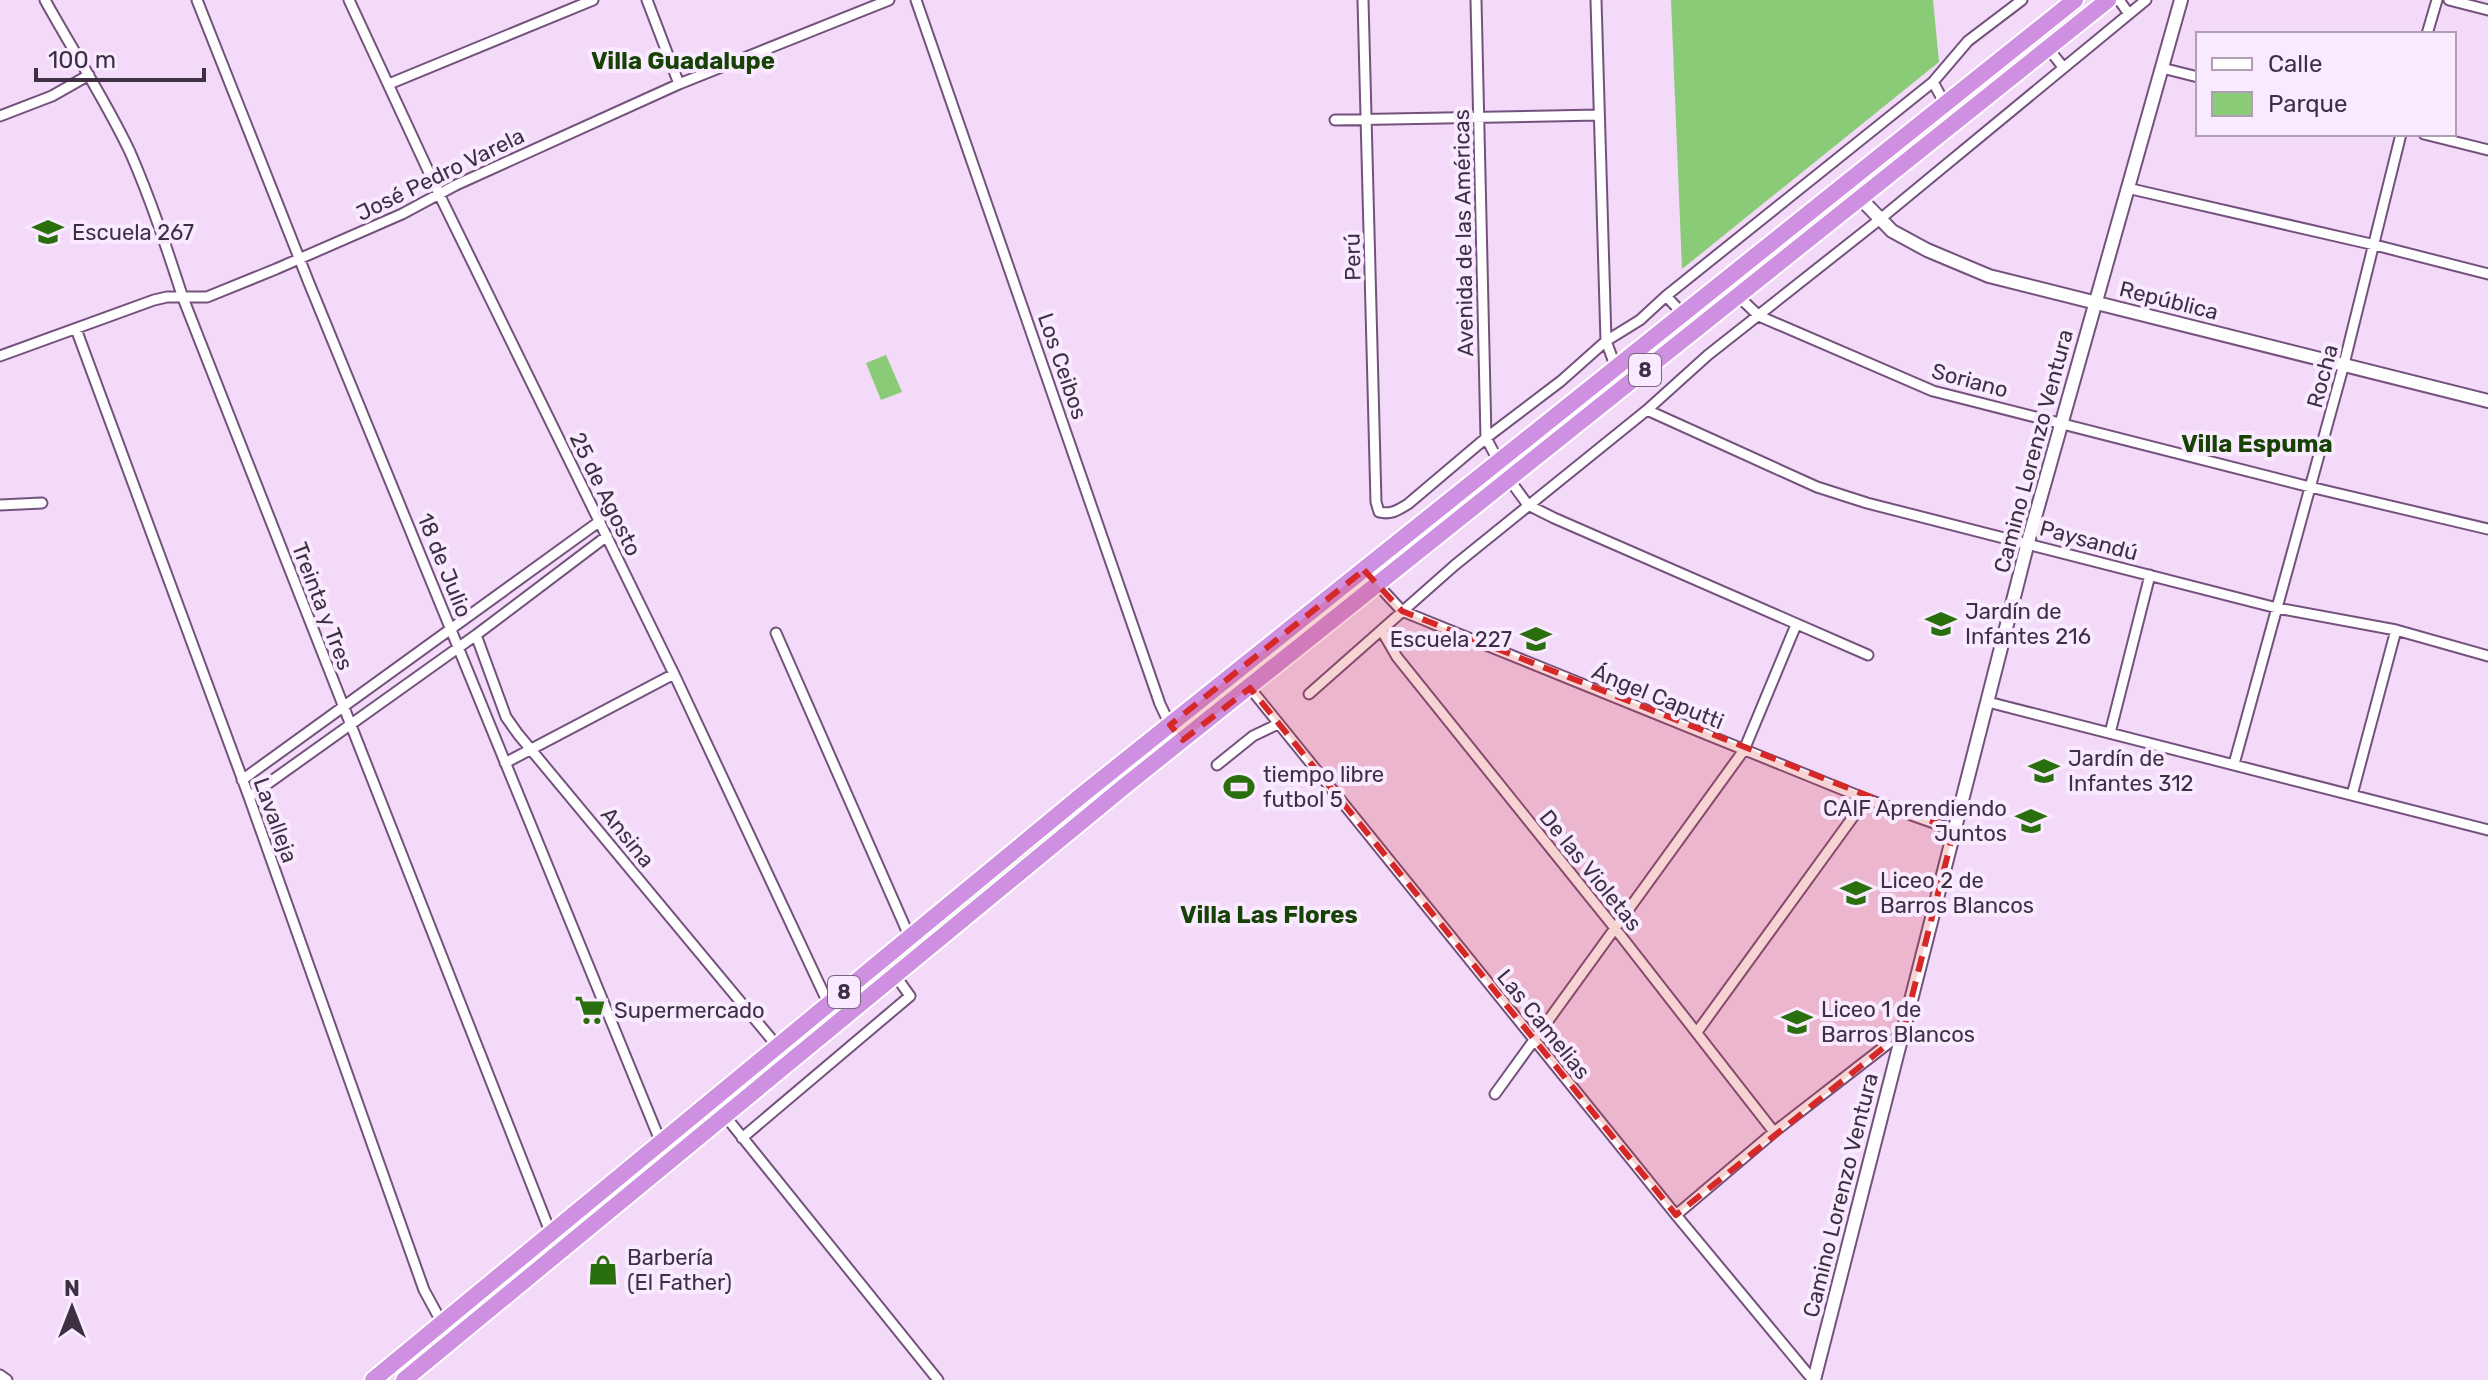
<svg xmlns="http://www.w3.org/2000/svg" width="2488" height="1380" viewBox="0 0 2488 1380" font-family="Rubik,sans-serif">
	<rect width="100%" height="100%" fill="#f2daf8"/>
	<path fill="#8acb77" d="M1671 0H1933L1939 62 1682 269Z
		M886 355 902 392 881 400 866 363Z
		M1347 596 1342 605 1210 709 1208 708V704L1337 600Z
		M1144 755 1145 756 1076 811 1021 861 420 1357 500 1290 551 1242Z"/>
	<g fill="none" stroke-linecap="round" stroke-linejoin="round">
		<g stroke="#74527d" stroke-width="13">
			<path id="minor" d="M45 0C73 51 105 99 130 152 151 200 167 249 183 298L551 1234
				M197 0 309 283 661 1143
				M349 0 439 194 674 674 829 1005
				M647 0 679 84
				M916 0 1160 704 1170 725 1183 740
				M1363 0 1376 502 1379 512C1391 515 1398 510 1408 504L1486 438 1561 381 1606 341 1640 320 1666 296 1683 314
				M1476 0 1486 438 1499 462
				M1596 0 1606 341 1616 368
				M2119 0 2129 14
				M2449 0 2488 10
				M2427 34 2437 0
				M2048 48 2063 67
				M2162 68 2198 77
				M389 84 593 0
				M1945 104 1933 82 1968 41 2022 0
				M0 116 52 96 89 75
				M1335 120 1599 115
				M2424 134 2488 150
				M2127 188 2375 245 2488 274
				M1666 296 1933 82
				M1738 296 1759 316 1933 391 2310 487 2488 529
				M76 329 249 797 424 1290 442 1323
				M0 356 154 300 167 297H207L276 269 402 214 456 185 679 84 889 0
				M1647 410 1817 487 1867 503 2277 608 2396 630 2488 656
				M1509 479 1528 505 1554 518 1868 655
				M0 505 42 503
				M1364 570 1402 611 1866 799 1954 830
				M1382 631 1397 657 1614 927 1774 1132
				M776 633 910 938
				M476 635 506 717 518 734 778 1047
				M1250 688 1676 1215 1813 1380
				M1309 694 1455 565 1647 410 1708 355 1879 220 2146 0
				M1988 702 2488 830
				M2110 733 2150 575
				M505 763 674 674
				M2234 764 2344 364 2401 134
				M1217 765 1253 736 1278 724
				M242 780 600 521
				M2352 795 2396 630
				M249 797 476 635 607 536
				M1697 1032 1866 799
				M1495 1094 1744 750 1796 625
				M726 1117 938 1380
				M742 1138 910 996 895 975
				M1676 1215 1774 1132 1903 1032
				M0 1375 7 1380"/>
		</g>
		<g stroke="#74527d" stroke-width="16">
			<path id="tertiary" d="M1860 198 1892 231 1927 250 1989 276 2488 401
				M1814 1380 2028 542 2181 0"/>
		</g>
		<g stroke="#fff" stroke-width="20">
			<path id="trunk" d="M373 1380 1082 795 2075 0
				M404 1380 1126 785 2108 0"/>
		</g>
		<use href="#minor" stroke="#fff" stroke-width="9"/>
		<use href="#tertiary" stroke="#fff" stroke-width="12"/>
		<use href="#trunk" stroke="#d090e2" stroke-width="16"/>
	</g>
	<path fill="#d62828" fill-opacity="0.2" stroke="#d62828" stroke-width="6" stroke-dasharray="16 10" stroke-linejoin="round" d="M1364 570 1402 611 1954 830 1903 1032 1676 1215 1250 688 1183 740 1170 725Z"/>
	<defs>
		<g id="school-bare" transform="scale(2.4)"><path d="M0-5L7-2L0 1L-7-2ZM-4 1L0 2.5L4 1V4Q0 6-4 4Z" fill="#2a6f0d" stroke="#faeaff" stroke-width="2.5" paint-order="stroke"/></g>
		<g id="stadium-bare" transform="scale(2.4)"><path d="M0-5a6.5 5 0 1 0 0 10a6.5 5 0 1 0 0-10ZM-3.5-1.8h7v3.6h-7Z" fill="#2a6f0d" stroke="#faeaff" stroke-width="2.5" paint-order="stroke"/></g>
		<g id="supermarket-bare" transform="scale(2.4)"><path d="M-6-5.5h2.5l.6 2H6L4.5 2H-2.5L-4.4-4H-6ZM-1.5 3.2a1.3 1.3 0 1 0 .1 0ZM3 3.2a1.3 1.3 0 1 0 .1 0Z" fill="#2a6f0d" stroke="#faeaff" stroke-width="2.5" paint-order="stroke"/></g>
		<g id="shop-bare" transform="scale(2.4)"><path d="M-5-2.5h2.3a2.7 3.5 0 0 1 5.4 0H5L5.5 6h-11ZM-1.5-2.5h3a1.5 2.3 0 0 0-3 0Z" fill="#2a6f0d" stroke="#faeaff" stroke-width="2.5" paint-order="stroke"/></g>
	</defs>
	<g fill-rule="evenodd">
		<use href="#school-bare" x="48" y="232"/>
		<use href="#school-bare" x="1941" y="624"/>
		<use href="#school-bare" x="1536" y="639"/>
		<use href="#school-bare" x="2044" y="771"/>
		<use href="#stadium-bare" x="1239" y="787"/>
		<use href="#school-bare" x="2031" y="821"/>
		<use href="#school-bare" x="1856" y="893"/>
		<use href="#supermarket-bare" x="590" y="1010"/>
		<use href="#school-bare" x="1797" y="1022"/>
		<use href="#shop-bare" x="603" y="1270"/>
	</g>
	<g text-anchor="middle" stroke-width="8" stroke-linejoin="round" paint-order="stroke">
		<g fill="#faeaff" stroke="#77677b" stroke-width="2">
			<rect x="1629" y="354" width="32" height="32" rx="6"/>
			<rect x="828" y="976" width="32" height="32" rx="6"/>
		</g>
		<g font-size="20" font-weight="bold" fill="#3f2f43">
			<text x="1645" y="377">8</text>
			<text x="844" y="999">8</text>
		</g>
		<g font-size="22" fill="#3f2f43" stroke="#faeaff">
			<text transform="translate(440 174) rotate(-26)" y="8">José Pedro Varela</text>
			<text transform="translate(1463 233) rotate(-91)" y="8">Avenida de las Américas</text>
			<text transform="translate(1352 257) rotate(-91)" y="8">Perú</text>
			<text transform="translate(2169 300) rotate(14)" y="8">República</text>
			<text transform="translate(1063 366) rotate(71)" y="8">Los Ceibos</text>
			<text transform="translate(2322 376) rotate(-75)" y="8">Rocha</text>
			<text transform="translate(1970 380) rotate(15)" y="8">Soriano</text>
			<text transform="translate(2033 451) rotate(-75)" y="8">Camino Lorenzo Ventura</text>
			<text transform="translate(606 494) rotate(64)" y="8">25 de Agosto</text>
			<text transform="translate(2089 540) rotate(15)" y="8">Paysandú</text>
			<text transform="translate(445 565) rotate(68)" y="8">18 de Julio</text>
			<text transform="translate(323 606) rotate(69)" y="8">Treinta y Tres</text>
			<text transform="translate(1658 696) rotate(22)" y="8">Ángel Caputti</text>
			<text transform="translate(276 820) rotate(70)" y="8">Lavalleja</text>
			<text transform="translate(628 837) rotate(51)" y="8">Ansina</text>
			<text transform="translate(1591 870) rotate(51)" y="8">De las Violetas</text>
			<text transform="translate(1544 1024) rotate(51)" y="8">Las Camelias</text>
			<text transform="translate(1840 1195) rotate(-76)" y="8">Camino Lorenzo Ventura</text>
		</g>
		<g font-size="22" fill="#3f2f43" stroke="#faeaff" text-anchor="start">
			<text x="72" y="240">Escuela 267</text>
			<text x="1965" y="619">Jardín de<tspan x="1965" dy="25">Infantes 216</tspan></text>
			<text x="1512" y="647" text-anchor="end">Escuela 227</text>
			<text x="2068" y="766">Jardín de<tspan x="2068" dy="25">Infantes 312</tspan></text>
			<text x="1263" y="782">tiempo libre<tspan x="1263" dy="25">futbol 5</tspan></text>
			<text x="2007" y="816" text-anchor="end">CAIF Aprendiendo<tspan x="2007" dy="25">Juntos</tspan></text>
			<text x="1880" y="888">Liceo 2 de<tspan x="1880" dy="25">Barros Blancos</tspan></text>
			<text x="1821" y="1017">Liceo 1 de<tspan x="1821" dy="25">Barros Blancos</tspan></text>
			<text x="614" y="1018">Supermercado</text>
			<text x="627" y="1265">Barbería<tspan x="627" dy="25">(El Father)</tspan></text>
		</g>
		<g font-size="24" font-weight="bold" fill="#164205" stroke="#faeaff">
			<text x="683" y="69">Villa Guadalupe</text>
			<text x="2257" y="452">Villa Espuma</text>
			<text x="1269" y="923">Villa Las Flores</text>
		</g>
	</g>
	<rect x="2196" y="32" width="260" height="104" fill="#faeaff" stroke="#af9fb4" stroke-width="2"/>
	<rect x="2212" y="58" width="40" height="12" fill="#ffffff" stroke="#af9fb4" stroke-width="2"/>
	<text x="2268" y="72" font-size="24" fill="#3f2f43">Calle</text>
	<rect x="2212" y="92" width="40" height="24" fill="#8acb77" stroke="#af9fb4" stroke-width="2"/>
	<text x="2268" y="112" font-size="24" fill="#3f2f43">Parque</text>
	<g transform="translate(72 1308)" stroke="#faeaff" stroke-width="6" paint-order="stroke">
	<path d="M0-6L14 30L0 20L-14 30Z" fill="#3f2f43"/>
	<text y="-12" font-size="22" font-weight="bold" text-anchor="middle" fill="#3f2f43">N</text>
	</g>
	<path d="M36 68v12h168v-12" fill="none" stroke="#3f2f43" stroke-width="4"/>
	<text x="48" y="68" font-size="24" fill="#3f2f43" stroke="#faeaff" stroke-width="6" paint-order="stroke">100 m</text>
</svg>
